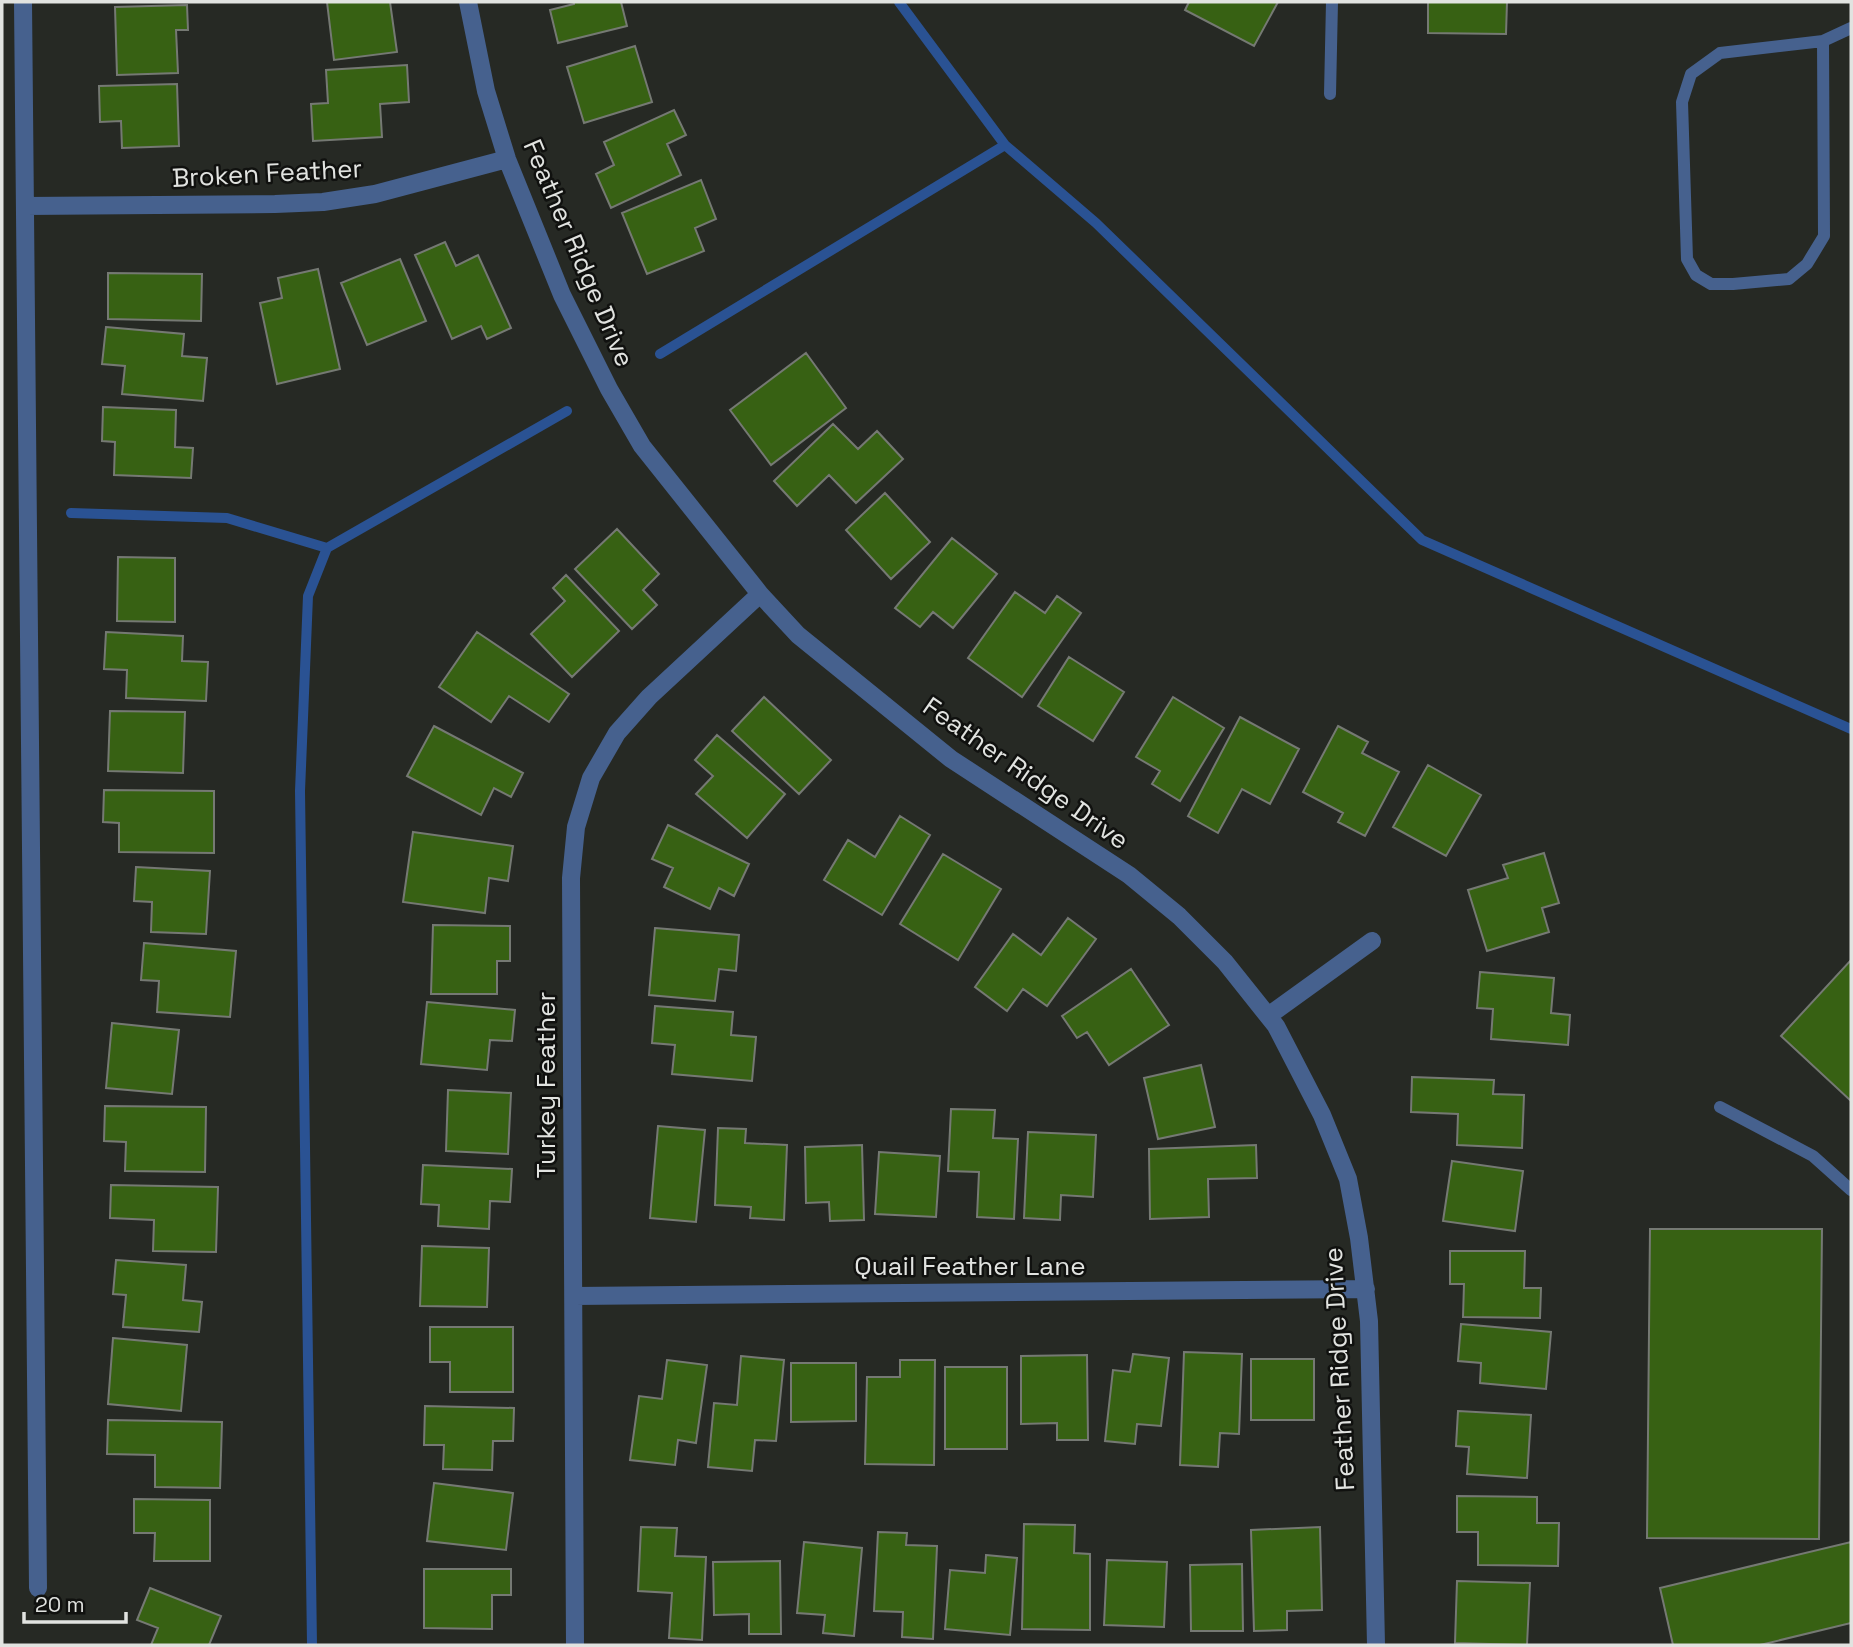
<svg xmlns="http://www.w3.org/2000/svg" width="1853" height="1647" viewBox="0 0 1853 1647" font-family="'Space Grotesk',sans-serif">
	<rect width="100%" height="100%" fill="#262924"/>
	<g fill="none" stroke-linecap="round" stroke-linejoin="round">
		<path stroke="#2a5293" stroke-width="10" d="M899 2 1005 145 1096 223 1422 540 1851 729
			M660 354 1005 145
			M71 513 227 518 327 548
			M312 1645 300 791 308 596 327 548 567 411"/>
	</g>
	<path fill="#376113" stroke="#757973" stroke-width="2" d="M327 2H390L397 52 334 60Z
		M574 2H621L627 26 558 43 550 10 574 4Z
		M1189 2H1278L1254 46 1185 10Z
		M1428 2H1507L1506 34 1428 33Z
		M187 5 188 30H176L178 73 117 75 115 7Z
		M635 46 652 102 584 123 567 67Z
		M407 65 409 102 380 104 382 137 313 141 311 104 328 103 326 70Z
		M177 84 179 146 122 148 121 121 100 122 99 86Z
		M674 110 686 135 667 144 681 175 611 208 596 174 614 165 604 142Z
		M701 180 716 219 695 228 704 251 647 274 622 213Z
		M445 242 456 266 478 255 511 328 487 339 481 326 452 339 415 255Z
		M400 259 426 321 367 345 341 283Z
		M318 269 340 369 277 384 260 303 282 298 278 278Z
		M108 273 202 274 201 321 108 319Z
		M106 327 184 334 182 356 207 358 203 401 122 394 125 366 102 364Z
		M806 353 846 408 771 465 730 410Z
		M103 407 176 410 175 447 193 448 191 478 114 475 115 442 102 441Z
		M833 424 858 449 877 431 903 459 856 503 829 475 797 506 774 481Z
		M885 493 930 542 891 579 846 530Z
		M617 529 659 574 643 590 657 605 632 629 575 569Z
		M952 538 997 574 953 628 933 612 920 627 895 608Z
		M118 557 175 558V622L117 621Z
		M566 575 619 631 572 677 531 634 565 601 553 588Z
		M1015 592 1045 613 1057 596 1081 613 1022 697 968 658Z
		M106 632 183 636 182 661 208 662 206 701 126 698 127 670 104 669Z
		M477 632 569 694 549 722 509 696 491 722 439 687Z
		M1069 657 1124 692 1093 741 1038 706Z
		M764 697 831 760 799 794 732 731Z
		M1173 697 1224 728 1180 801 1152 784 1160 771 1136 757Z
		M110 711 185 712 183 773 108 771Z
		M1240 717 1299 749 1270 804 1242 789 1218 833 1188 816Z
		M434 726 523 773 511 797 494 788 481 815 407 776Z
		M1338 726 1368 742 1362 753 1399 772 1365 836 1338 822 1343 813 1303 792Z
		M717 735 785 794 747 838 696 794 713 776 695 760Z
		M1428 765 1481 795 1446 856 1393 827Z
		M104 790 214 791V853L119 852V823L103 822Z
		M900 816 930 835 882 915 824 880 848 840 875 857Z
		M668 825 749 864 734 896 719 888 710 909 664 887 673 868 652 859Z
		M413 832 513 846 508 881 489 878 485 913 403 902Z
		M1544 853 1559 903 1542 908 1549 932 1487 951 1468 890 1508 878 1503 865Z
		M943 854 1001 889 958 960 900 924Z
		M136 867 210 871 206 934 151 932 152 902 134 901Z
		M1068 918 1096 939 1047 1006 1023 989 1007 1011 975 987 1013 934 1041 955Z
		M433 925 510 926V961H497V994H431Z
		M655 928 739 935 736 971 719 969 715 1001 649 995Z
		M144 943 236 951 230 1017 157 1012 159 981 141 980Z
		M1851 960V1101L1781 1036Z
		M1131 969 1169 1025 1109 1065 1087 1032 1077 1038 1062 1016Z
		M1480 972 1554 978 1551 1013 1570 1015 1568 1045 1491 1039 1493 1009 1477 1008Z
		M427 1002 515 1010 512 1041 490 1040 487 1070 421 1064Z
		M655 1006 733 1012 731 1035 756 1037 752 1081 672 1074 675 1045 652 1043Z
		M112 1023 179 1030 172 1094 106 1088Z
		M1201 1065 1215 1127 1158 1139 1144 1078Z
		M1412 1077 1494 1080 1493 1094 1524 1095 1522 1148 1457 1145 1458 1114 1411 1112Z
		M448 1090 511 1093 508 1154 446 1151Z
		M105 1106 206 1107 205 1172 125 1171 126 1142 104 1141Z
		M951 1109 995 1110 993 1138 1018 1139 1014 1219 977 1217 979 1172 948 1171Z
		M658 1126 705 1130 696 1222 650 1218Z
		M718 1128 746 1129 745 1143 787 1145 784 1220 750 1218 751 1207 715 1205Z
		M1028 1132 1096 1135 1093 1197 1061 1195 1060 1220 1024 1218Z
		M862 1145 864 1220 830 1221 829 1202 806 1203 805 1147Z
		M1256 1145 1257 1178 1208 1179 1209 1217 1150 1219 1149 1149Z
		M879 1152 940 1156 936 1217 875 1214Z
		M1452 1161 1523 1171 1515 1231 1443 1221Z
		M423 1165 512 1169 510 1202 490 1201 489 1229 438 1226 439 1205 421 1204Z
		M111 1185 218 1187 216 1252 153 1251 154 1220 110 1218Z
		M1650 1229H1822L1819 1539 1647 1538Z
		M422 1246 489 1248 487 1307 420 1306Z
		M1450 1251H1525L1524 1288H1541L1540 1318 1463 1317 1464 1284H1450Z
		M116 1260 186 1265 183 1300 202 1302 199 1332 123 1327 126 1295 113 1294Z
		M1461 1324 1551 1332 1546 1389 1480 1383 1481 1363 1458 1361Z
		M430 1327H513V1392H450V1362H430Z
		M113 1338 187 1345 181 1411 108 1404Z
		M1184 1352 1242 1354 1239 1434 1220 1433 1218 1467 1180 1465Z
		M1133 1354 1169 1358 1161 1426 1137 1424 1135 1444 1105 1441 1113 1370 1130 1372Z
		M1087 1355 1088 1440H1057V1423L1021 1424V1356Z
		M741 1356 784 1360 776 1441 755 1440 752 1471 708 1467 714 1403 737 1405Z
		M1251 1359H1314V1420H1251Z
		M667 1360 707 1365 696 1443 678 1440 675 1465 630 1460 639 1396 662 1399Z
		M900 1360H935L934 1465 865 1464 867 1377H900Z
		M791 1363H856V1421L791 1422Z
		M945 1367H1007V1449H945Z
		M425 1406 514 1408 513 1441H493L492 1470 443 1469 444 1445H424Z
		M1458 1411 1531 1415 1527 1478 1467 1474 1469 1447 1456 1446Z
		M108 1420 222 1422 220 1488 155 1487V1455L107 1454Z
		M434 1483 513 1493 506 1550 427 1541Z
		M1457 1496 1537 1497V1523H1559L1558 1566 1478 1565V1532H1457Z
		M134 1499 210 1500V1561H154L155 1533H134Z
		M1024 1524 1075 1525 1074 1553 1090 1554V1630L1022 1629Z
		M641 1527 677 1528 675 1556 706 1557 702 1640 669 1638 672 1593 638 1591Z
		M1320 1527 1322 1610 1287 1611V1630L1254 1631 1251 1530Z
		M878 1532 907 1533 906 1545 937 1546 933 1639 902 1637 903 1612 874 1611Z
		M804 1542 862 1548 854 1636 823 1633 825 1615 797 1613Z
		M1851 1542V1623L1760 1645H1673L1660 1588Z
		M986 1555 1017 1558 1010 1635 945 1629 950 1570 985 1573Z
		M1107 1560 1167 1562 1164 1627 1104 1625Z
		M780 1561 781 1634H749V1614L714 1615 713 1562Z
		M1242 1564 1243 1631H1191L1190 1565Z
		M424 1569H511V1595H492V1629L424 1628Z
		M1457 1581 1530 1583 1527 1645 1455 1643Z
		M150 1588 221 1616 209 1645H151L158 1628 137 1620Z"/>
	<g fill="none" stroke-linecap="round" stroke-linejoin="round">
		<path stroke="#46618e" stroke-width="12" d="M1823 41 1824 236 1807 264 1789 279 1733 284H1711L1696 275 1687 259 1682 102 1691 74 1720 53 1823 41 1851 28
			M1330 94 1332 2
			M1720 1107 1813 1156 1851 1190"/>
		<path stroke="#46618e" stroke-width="18" d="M23 2 38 1588
			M468 2 486 91 507 159 562 295 609 389 642 446 760 594 798 635 951 759 1129 875 1179 916 1225 962 1276 1026 1322 1115 1348 1179 1359 1238 1369 1321 1376 1645
			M25 206 275 204 323 202 375 194 507 159
			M1268 1016 1372 941
			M574 1296 1366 1289
			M575 1645 571 878 576 827 591 778 617 733 649 697 760 594"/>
	</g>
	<g text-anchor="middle" stroke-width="5" stroke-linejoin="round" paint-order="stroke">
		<g font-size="26" fill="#e1e3e0" stroke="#10110f">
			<text transform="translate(267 173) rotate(-3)" y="9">Broken Feather</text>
			<text transform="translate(579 253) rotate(67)" y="9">Feather Ridge Drive</text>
			<text transform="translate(1026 773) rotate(35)" y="9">Feather Ridge Drive</text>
			<text transform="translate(546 1085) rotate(-90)" y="9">Turkey Feather</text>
			<text x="970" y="1275">Quail Feather Lane</text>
			<text transform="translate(1339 1369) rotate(-93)" y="9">Feather Ridge Drive</text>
		</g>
	</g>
	<rect width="1853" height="1647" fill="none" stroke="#e1e3e0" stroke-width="7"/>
	<path d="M24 1612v10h102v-10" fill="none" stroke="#e1e3e0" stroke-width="3.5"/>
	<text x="35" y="1612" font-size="21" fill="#e1e3e0" stroke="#10110f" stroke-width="5" paint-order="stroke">20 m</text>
</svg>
